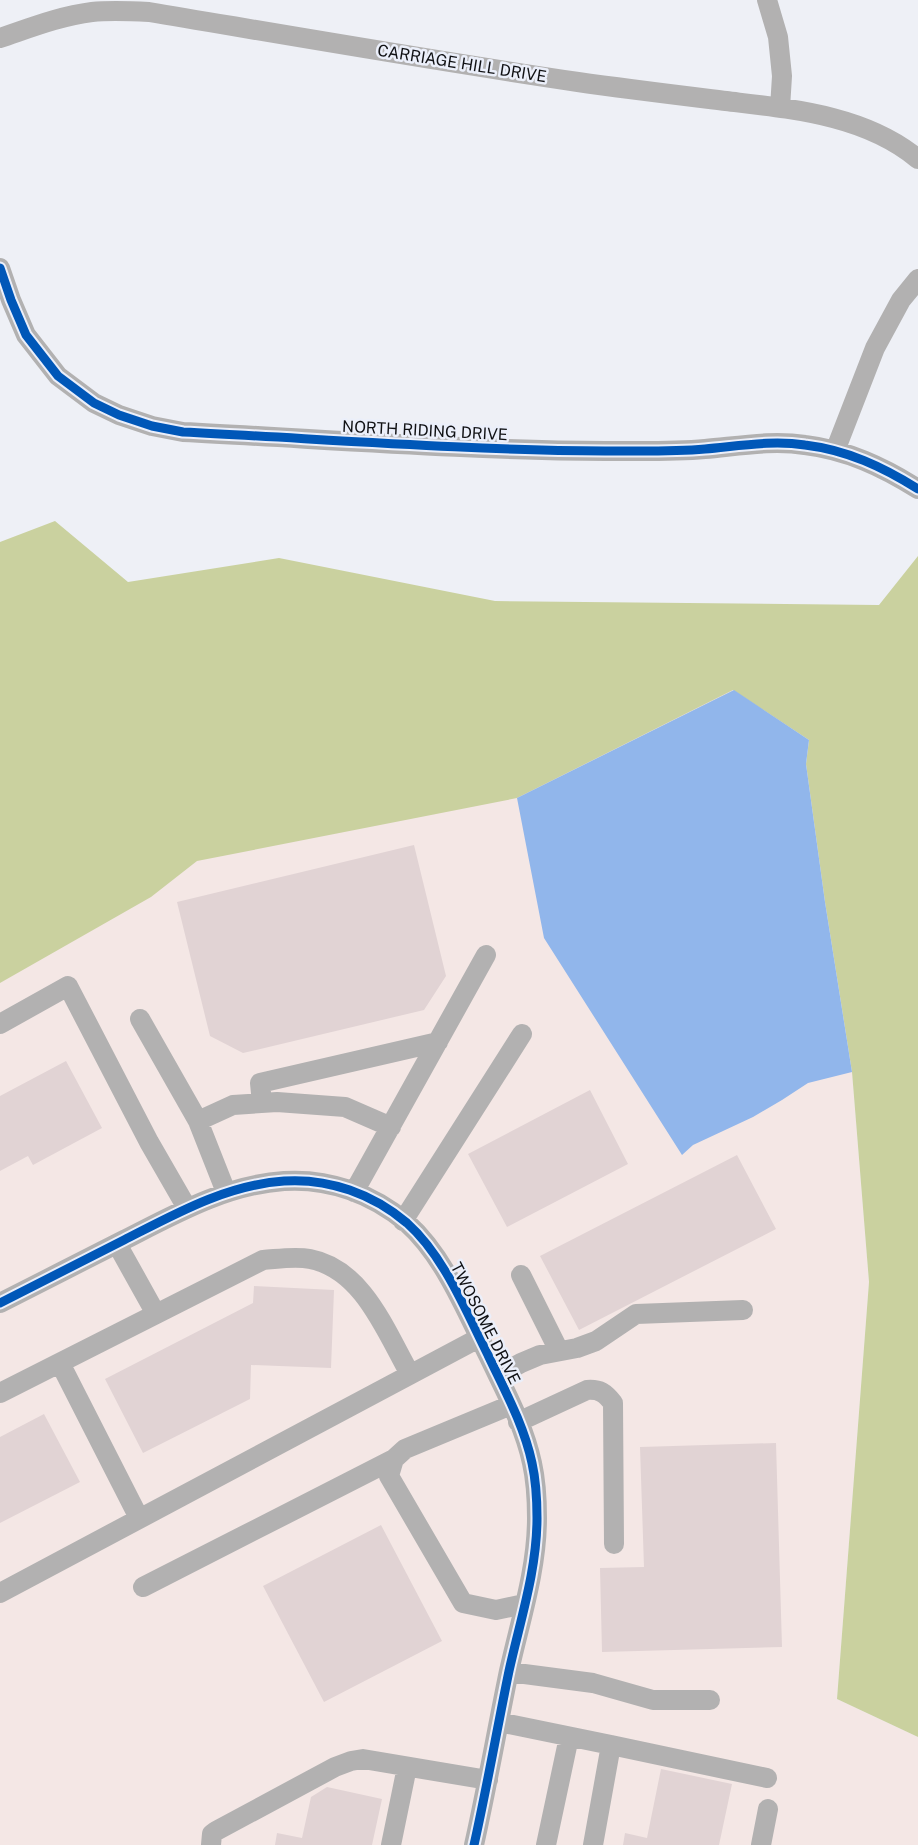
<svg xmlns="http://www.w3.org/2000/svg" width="918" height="1845" viewBox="0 0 918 1845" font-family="'Public Sans',sans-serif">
	<rect width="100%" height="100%" fill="#eef0f6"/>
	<path fill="#f4e7e5" d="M0 578 778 662 852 1072 869 1282 837 1699 918 1737V1845H0Z"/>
	<path fill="#cad19f" d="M55 521 128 582 279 558 495 601 879 605 918 556V1737L837 1699 869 1282 852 1072 825 902 806 764 809 740 733 690 517 798 197 861 151 897 0 983V542Z"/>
	<path fill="#91b6eb" d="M734 690 809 740 806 764 825 902 852 1072 808 1083 782 1100 753 1117 693 1145 682 1155 544 938 517 798Z"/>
	<path fill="#e1d3d4" d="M414 845 446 976 424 1010 243 1053 210 1036 177 902Z
		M66 1061 102 1128 33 1165 28 1156 0 1171V1096Z
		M590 1090 628 1164 507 1227 468 1154Z
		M737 1155 776 1229 579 1330 540 1256Z
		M254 1286 334 1290 331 1368 251 1365 250 1399 143 1453 105 1379 253 1303Z
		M44 1414 80 1482 0 1523V1437Z
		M776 1443 782 1647 602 1652 600 1568 644 1567 640 1447Z
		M381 1525 442 1641 324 1702 263 1586Z
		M661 1769 732 1784 719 1845H623L625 1833 647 1838Z
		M327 1787 382 1799 372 1845H275L277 1833 302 1838 311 1797Z"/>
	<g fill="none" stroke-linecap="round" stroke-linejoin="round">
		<path stroke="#b2b1b1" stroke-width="20" d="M767 0 778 37 782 76 780 108
			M0 38C30 28 60 16 92 12 111 10 130 11 149 12 292 36 435 61 578 82 627 89 677 95 726 101 792 109 865 115 918 159
			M0 268 11 300 26 335 58 376 94 403 119 415 152 426 183 432C324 439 464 450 605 451 638 451 672 452 705 449 739 446 772 440 805 445 847 450 883 467 918 489
			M835 451 875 348 901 300 918 279
			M140 1019 198 1121
			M0 1024 68 986 149 1142 187 1208
			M262 1103 260 1083 438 1042
			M226 1192 198 1121 233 1105 277 1102 345 1107 391 1127
			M354 1192 486 955
			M403 1221 522 1034
			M117 1244 156 1314
			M521 1275 559 1351
			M0 1303C41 1282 83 1261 124 1240 175 1214 226 1185 284 1181 329 1178 373 1194 407 1223 444 1256 466 1311 488 1355 504 1389 524 1425 532 1463 536 1481 537 1499 537 1518 537 1570 520 1621 509 1671 497 1729 487 1787 474 1845
			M60 1363 139 1518
			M498 1376 521 1363 540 1355 577 1348 596 1341 636 1314 743 1310
			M0 1393 263 1260C278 1259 295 1256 310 1259 363 1269 386 1332 410 1374
			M511 1405 405 1449 394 1459 389 1476 463 1603 496 1610 524 1604
			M518 1422 587 1390C600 1389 605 1393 613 1403L614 1544
			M143 1587 394 1459
			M0 1593 479 1338
			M509 1672 593 1683 653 1700H710
			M499 1722 611 1745 593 1845
			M611 1745 767 1778
			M211 1845 212 1834 216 1831 335 1767 351 1761 363 1759 488 1780
			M391 1845 407 1767
			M546 1845 569 1737
			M761 1845 768 1809"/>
		<g stroke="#ebeffa" stroke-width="13">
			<path id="cycleway" d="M0 268 11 300 26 335 58 376 94 403 119 415 152 426 183 432C324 439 464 450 605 451 638 451 672 452 705 449 739 446 772 440 805 445 847 450 883 467 918 489
				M0 1303C41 1282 83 1261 124 1240 175 1214 226 1185 284 1181 329 1178 373 1194 407 1223 444 1256 466 1311 488 1355 504 1389 524 1425 532 1463 536 1481 537 1499 537 1518 537 1570 520 1621 509 1671 497 1729 487 1787 474 1845"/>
		</g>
		<use href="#cycleway" stroke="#0057b8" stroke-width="9"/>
	</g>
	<g text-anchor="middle" stroke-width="5" stroke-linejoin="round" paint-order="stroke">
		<g font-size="16" fill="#101114" stroke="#ebeffa">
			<text transform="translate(462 63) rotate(9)" y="6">CARRIAGE HILL DRIVE</text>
			<text transform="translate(425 430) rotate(3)" y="6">NORTH RIDING DRIVE</text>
			<text transform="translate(486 1323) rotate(63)" y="6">TWOSOME DRIVE</text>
		</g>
	</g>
</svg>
